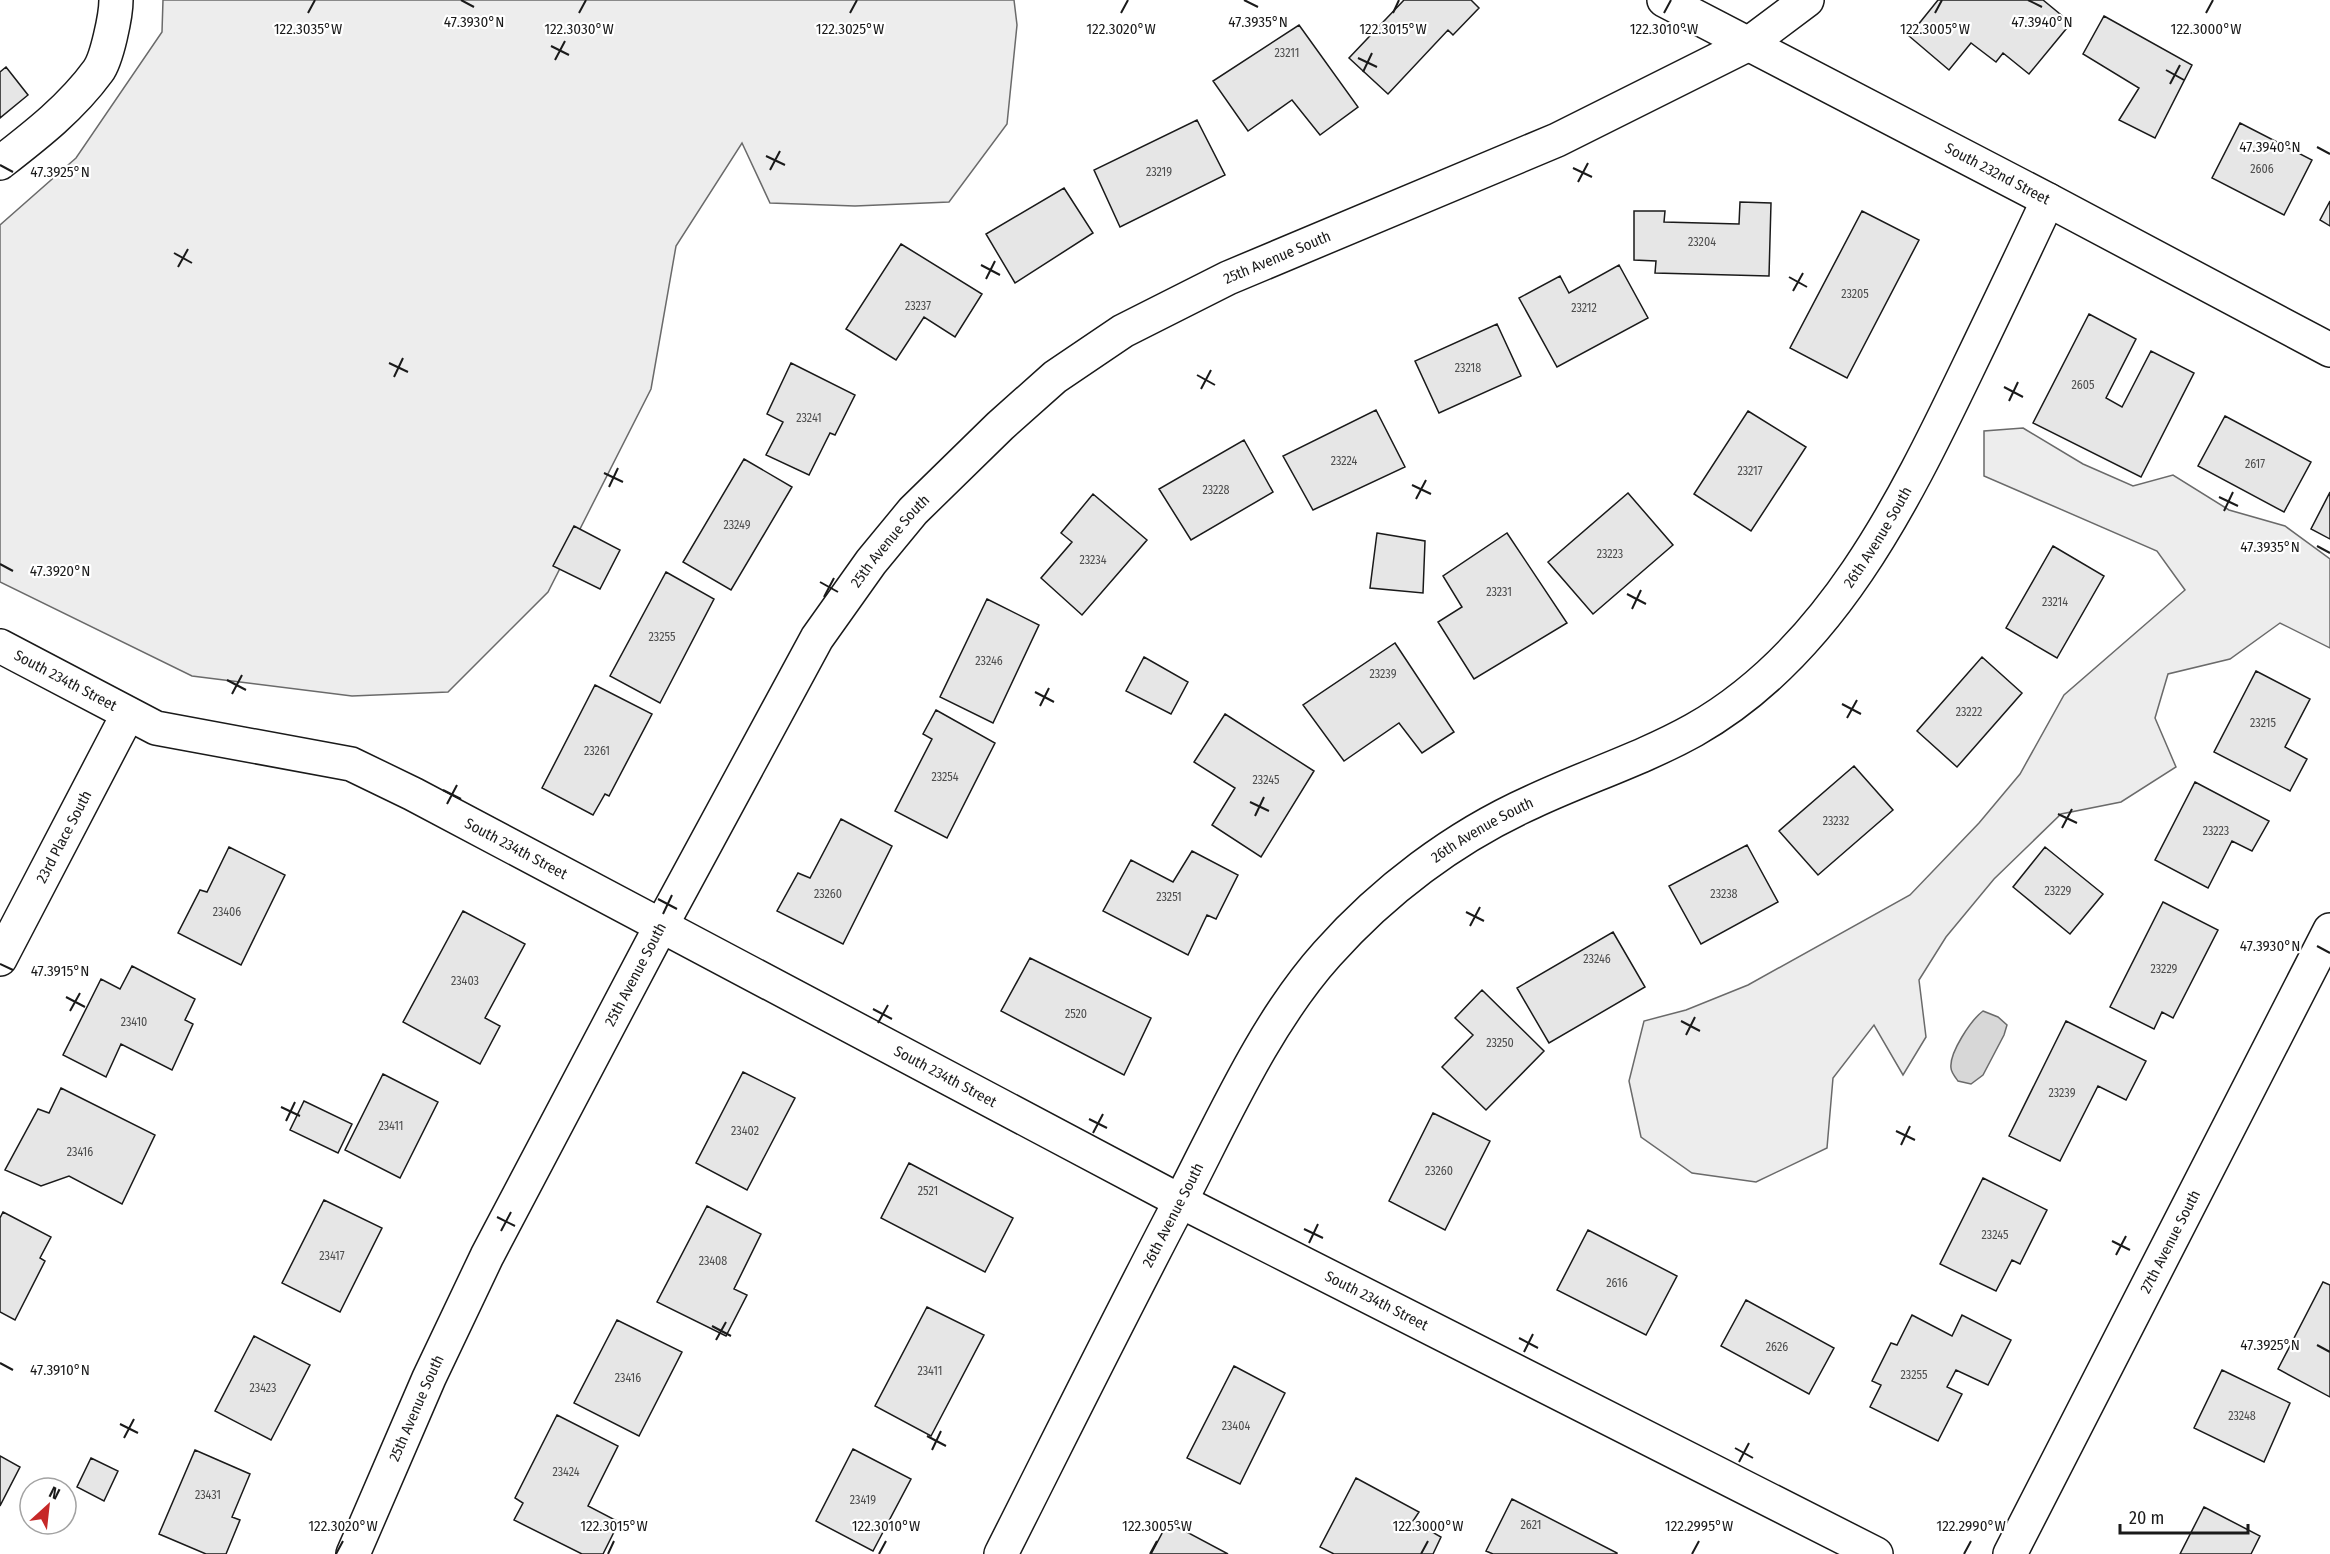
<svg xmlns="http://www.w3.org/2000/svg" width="2330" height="1554" viewBox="0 0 2330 1554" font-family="'Fira Sans Condensed',sans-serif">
	<rect width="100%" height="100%" fill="#fff"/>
	<path fill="#ededed" stroke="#6a6a6a" stroke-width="1.5" d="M163 0H1014L1017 25 1007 124 949 202 855 206 770 203 742 143 676 246 651 389 548 592 448 692 352 696 192 676 0 582V225L76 158 162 32Z
		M2023 428 2083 464 2133 486 2173 475 2229 510 2285 526 2330 559V648L2280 623 2230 659 2168 674 2155 718 2176 767 2121 802 2061 814 1994 879 1946 937 1919 980 1926 1037 1903 1075 1874 1025 1833 1078 1827 1148 1756 1182 1692 1173 1641 1137 1629 1081 1644 1021 1686 1010 1748 985 1910 895 1979 823 2020 774 2064 695 2185 590 2157 551 1984 476V431Z"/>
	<path fill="#d7d7d7" stroke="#6a6a6a" stroke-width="1.5" d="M1983 1011 1998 1017 2007 1025 2004 1035 1983 1075 1971 1084 1958 1081C1955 1077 1951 1072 1951 1068 1949 1053 1971 1020 1983 1011Z"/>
	<path fill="#e6e6e6" stroke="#1a1a1a" stroke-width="1.5" d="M1404 0H1471L1479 8 1453 35 1448 30 1388 94 1349 58Z
		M1938 0H2043L2071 23 2029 74 2003 53 1996 62 1971 43 1949 70 1909 36Z
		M2104 16 2192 65 2155 138 2119 120 2139 88 2083 54Z
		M1299 25 1358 107 1320 135 1292 100 1248 131 1213 81Z
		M6 67 28 95 0 118V72Z
		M1197 120 1225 175 1120 227 1094 170Z
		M2240 123 2312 160 2284 215 2212 178Z
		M1064 188 1093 233 1015 283 986 234Z
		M2330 201V226L2320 220Z
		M1740 202 1771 203 1769 276 1655 273 1656 261 1634 260V211H1665L1664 222 1739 224Z
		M1862 211 1919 240 1847 378 1790 348Z
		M901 244 982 294 955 337 924 317 896 360 846 329Z
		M1619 265 1648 318 1557 367 1519 298 1560 276 1569 293Z
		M2089 314 2136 339 2106 398 2122 407 2151 351 2194 373 2141 477 2033 423Z
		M1497 324 1521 376 1439 413 1415 361Z
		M791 363 855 395 835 435 830 433 809 475 766 455 783 422 767 414Z
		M1376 410 1405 467 1313 510 1283 456Z
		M1748 411 1806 447 1751 531 1694 494Z
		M2225 416 2311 462 2284 512 2198 466Z
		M1244 440 1273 492 1191 540 1159 489Z
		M744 459 792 487 731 590 683 562Z
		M2330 492V539L2311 529Z
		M1628 493 1673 545 1593 614 1548 562Z
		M1093 494 1147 540 1082 615 1041 578 1072 542 1061 533Z
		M574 526 620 550 600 589 553 566Z
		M1377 533 1425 541 1423 593 1370 588Z
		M1507 533 1567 623 1474 679 1438 622 1462 607 1443 576Z
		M2053 546 2104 576 2057 658 2006 628Z
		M666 572 714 599 660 703 610 676Z
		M987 599 1039 625 993 723 940 697Z
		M1395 643 1454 732 1422 753 1399 723 1344 761 1303 705Z
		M1144 657 1188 682 1171 714 1126 691Z
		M1982 657 2022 693 1957 767 1917 731Z
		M2256 671 2310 699 2285 747 2307 759 2290 791 2214 752Z
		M595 685 652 714 609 796 605 794 593 815 542 788Z
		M936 710 995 743 947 838 895 811 932 739 923 734Z
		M1225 714 1314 771 1261 857 1212 825 1235 788 1194 762Z
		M1854 766 1893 810 1818 875 1779 831Z
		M2195 782 2269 821 2252 851 2232 841 2208 888 2155 860Z
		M841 819 892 846 843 944 777 911 798 873 810 878Z
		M1747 845 1778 902 1701 944 1669 886Z
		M229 847 285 875 241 965 178 933 200 890 207 892Z
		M2045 847 2103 894 2070 934 2013 887Z
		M1192 851 1238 875 1216 919 1207 915 1188 955 1103 911 1131 860 1173 882Z
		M2163 902 2218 930 2173 1018 2162 1012 2154 1029 2110 1007Z
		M463 911 525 944 485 1018 500 1026 480 1064 403 1022Z
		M1613 932 1645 987 1549 1043 1517 988Z
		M1030 958 1151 1018 1124 1075 1001 1011Z
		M132 966 195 999 185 1020 193 1024 172 1070 121 1044 106 1077 63 1055 101 979 120 989Z
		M1482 990 1544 1051 1486 1110 1442 1067 1473 1035 1455 1018Z
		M2066 1021 2146 1061 2126 1100 2098 1086 2060 1161 2009 1136Z
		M743 1072 795 1098 747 1190 696 1163Z
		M383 1074 438 1102 400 1178 345 1150Z
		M61 1088 155 1135 122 1204 69 1176 41 1186 5 1170 38 1109 49 1113Z
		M304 1101 352 1124 338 1153 290 1130Z
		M1433 1113 1490 1141 1445 1230 1389 1201Z
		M909 1163 1013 1218 985 1272 881 1218Z
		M1983 1178 2047 1210 2020 1264 2012 1260 1996 1291 1940 1264Z
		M324 1200 382 1228 340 1312 282 1283Z
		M707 1206 761 1234 734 1289 747 1295 726 1336 657 1302Z
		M3 1212 51 1237 40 1258 45 1261 15 1320 0 1312V1218Z
		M1588 1230 1677 1276 1646 1335 1557 1290Z
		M2323 1282 2330 1285V1397L2278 1369Z
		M1746 1300 1834 1348 1809 1394 1721 1346Z
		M927 1307 984 1335 931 1436 875 1406Z
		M1912 1315 1952 1336 1962 1315 2011 1340 1988 1385 1956 1370 1947 1387 1962 1394 1938 1441 1870 1407 1881 1385 1872 1381 1891 1343 1897 1345Z
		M617 1320 682 1352 639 1436 574 1403Z
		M254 1336 310 1365 271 1440 215 1411Z
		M1234 1366 1285 1393 1240 1484 1187 1458Z
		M2222 1370 2290 1403 2264 1462 2194 1428Z
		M557 1415 618 1446 588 1506 619 1522 603 1554H582L514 1520 523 1503 515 1498Z
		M853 1449 911 1479 873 1551 816 1521Z
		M195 1450 250 1474 232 1517 240 1520 226 1554H206L159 1534Z
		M0 1456 20 1467 0 1506Z
		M91 1458 118 1471 104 1501 77 1487Z
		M1356 1478 1419 1512 1413 1521 1441 1537 1433 1554H1334L1320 1547Z
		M1512 1499 1617 1553V1554H1493L1486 1551Z
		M2204 1507 2260 1536 2251 1554H2180Z
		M1168 1522 1228 1554H1151Z"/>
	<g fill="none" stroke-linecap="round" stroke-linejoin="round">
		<g stroke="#1a1a1a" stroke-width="36">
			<g id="minor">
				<path id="s1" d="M1664 0 2048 200 2330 350"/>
				<path d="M0 163C36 135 71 108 98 71 107 59 116 15 116 0"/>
				<path id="s2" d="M0 646 156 728 351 764 413 794 1180 1201 1876 1554"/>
				<path id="s3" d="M0 959 128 714"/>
				<path id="s4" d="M353 1554 429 1378 487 1256 661 926 817 638 871 562 913 511 1000 426 1055 377 1123 331 1228 278 1557 140 1747 45"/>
				<path id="s5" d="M1001 1554C1061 1435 1120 1316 1182 1198 1224 1117 1266 1022 1327 954 1383 891 1454 837 1532 802 1585 777 1642 759 1694 730 1830 653 1903 503 1968 368 1995 312 2022 256 2048 200"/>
				<path id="s6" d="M2010 1554 2330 930"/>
			</g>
		</g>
		<g stroke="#1a1a1a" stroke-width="36">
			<path id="tertiary" d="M1747 45 1807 0"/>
		</g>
		<use href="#minor" stroke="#fff" stroke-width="33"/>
		<use href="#tertiary" stroke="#fff" stroke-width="33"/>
	</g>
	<path fill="none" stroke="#1a1a1a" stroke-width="2" d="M461 0 474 7M1244 0 1258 7M2028 0 2042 7M308 13 315 0M579 13 586 0M850 13 857 0M1121 13 1128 0M1393 13 1399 0M1664 13 1671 0M1935 13 1942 0M2206 13 2213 0M551 46 569 55M1358 58 1377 67M555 60 565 41M2166 70 2184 80M1363 72 1372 53M2170 84 2180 65M2317 147 2330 154M766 156 785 165M0 165 13 172M1573 168 1592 177M770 170 780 151M1578 182 1588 163M174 253 192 263M981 265 1000 275M178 267 188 249M1789 277 1807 287M986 279 995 261M1793 291 1803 273M389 363 408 372M1197 375 1215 385M394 377 403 358M2004 387 2023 397M1201 389 1211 370M2009 401 2018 382M604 473 623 482M1412 485 1431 494M609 487 618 468M2219 497 2238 506M1416 499 1426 480M2224 511 2233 492M2317 546 2330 553M0 564 13 571M820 582 838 592M1627 594 1646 604M824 597 834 578M1632 609 1641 590M227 680 246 690M1035 692 1054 702M232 694 242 675M1842 704 1861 714M1040 706 1049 688M1847 718 1857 700M443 790 461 799M1250 802 1269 811M447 804 457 785M2058 814 2077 823M1255 816 1264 797M2062 828 2072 809M658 899 677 909M1466 912 1484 921M663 914 672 895M1470 926 1480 907M2317 946 2330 953M0 964 13 970M66 997 85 1007M873 1009 892 1019M70 1011 80 993M1681 1021 1700 1031M878 1023 888 1005M1686 1035 1695 1017M281 1107 300 1116M1089 1119 1107 1128M286 1121 295 1102M1896 1131 1915 1140M1093 1133 1103 1114M1901 1145 1910 1126M497 1217 515 1226M1304 1229 1323 1238M501 1231 511 1212M2112 1241 2130 1250M1309 1243 1318 1224M2116 1255 2126 1236M712 1326 731 1336M1519 1338 1538 1348M716 1340 726 1322M2317 1345 2330 1352M1524 1352 1533 1334M0 1363 13 1370M120 1424 138 1433M927 1436 946 1446M124 1438 134 1419M1735 1448 1753 1458M932 1450 941 1431M1739 1462 1749 1443M336 1554 343 1541M608 1554 614 1541M879 1554 886 1541M1150 1554 1157 1541M1421 1554 1428 1541M1692 1554 1699 1541M1964 1554 1971 1541"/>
	<g text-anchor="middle" stroke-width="4.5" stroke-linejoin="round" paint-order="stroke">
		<g font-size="12" fill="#4d4d4d">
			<text x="1287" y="57">23211</text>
			<text x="2262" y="173">2606</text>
			<text x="1159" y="176">23219</text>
			<text x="1702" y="246">23204</text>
			<text x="1855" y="298">23205</text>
			<text x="918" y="310">23237</text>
			<text x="1584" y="312">23212</text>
			<text x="1468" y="372">23218</text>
			<text x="2083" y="389">2605</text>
			<text x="809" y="422">23241</text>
			<text x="1344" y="465">23224</text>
			<text x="2255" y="468">2617</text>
			<text x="1750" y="475">23217</text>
			<text x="1216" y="494">23228</text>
			<text x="737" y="529">23249</text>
			<text x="1610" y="558">23223</text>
			<text x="1093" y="564">23234</text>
			<text x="1499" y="596">23231</text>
			<text x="2055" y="606">23214</text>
			<text x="662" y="641">23255</text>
			<text x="989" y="665">23246</text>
			<text x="1383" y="678">23239</text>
			<text x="1969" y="716">23222</text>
			<text x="2263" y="727">23215</text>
			<text x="597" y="755">23261</text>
			<text x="945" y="781">23254</text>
			<text x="1266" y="784">23245</text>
			<text x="1836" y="825">23232</text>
			<text x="2216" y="835">23223</text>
			<text x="2058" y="895">23229</text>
			<text x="828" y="898">23260</text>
			<text x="1724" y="898">23238</text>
			<text x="1169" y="901">23251</text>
			<text x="227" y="916">23406</text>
			<text x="1597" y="963">23246</text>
			<text x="2164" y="973">23229</text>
			<text x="465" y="985">23403</text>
			<text x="1076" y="1018">2520</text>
			<text x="134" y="1026">23410</text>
			<text x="1500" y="1047">23250</text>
			<text x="2062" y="1097">23239</text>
			<text x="391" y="1130">23411</text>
			<text x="745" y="1135">23402</text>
			<text x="80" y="1156">23416</text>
			<text x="1439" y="1175">23260</text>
			<text x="928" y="1195">2521</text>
			<text x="1995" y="1239">23245</text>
			<text x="332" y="1260">23417</text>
			<text x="713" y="1265">23408</text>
			<text x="1617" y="1287">2616</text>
			<text x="1777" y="1351">2626</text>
			<text x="930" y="1375">23411</text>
			<text x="1914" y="1379">23255</text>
			<text x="628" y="1382">23416</text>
			<text x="263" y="1392">23423</text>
			<text x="2242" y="1420">23248</text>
			<text x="1236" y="1430">23404</text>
			<text x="566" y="1476">23424</text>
			<text x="208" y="1499">23431</text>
			<text x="863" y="1504">23419</text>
			<text x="1531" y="1529">2621</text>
		</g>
		<g font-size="15" fill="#1a1a1a" stroke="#fff">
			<text dy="5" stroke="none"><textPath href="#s1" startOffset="376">South 232nd Street</textPath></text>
			<text dy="5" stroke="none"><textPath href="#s4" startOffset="1635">25th Avenue South</textPath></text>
			<text dy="5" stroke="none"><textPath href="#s5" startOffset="1388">26th Avenue South</textPath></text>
			<text dy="5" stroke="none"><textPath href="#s4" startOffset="1149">25th Avenue South</textPath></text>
			<text dy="5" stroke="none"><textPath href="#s2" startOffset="74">South 234th Street</textPath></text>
			<text dy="5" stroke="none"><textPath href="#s5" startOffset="884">26th Avenue South</textPath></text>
			<text dy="5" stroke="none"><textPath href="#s3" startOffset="138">23rd Place South</textPath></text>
			<text dy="5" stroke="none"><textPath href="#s2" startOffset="560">South 234th Street</textPath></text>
			<text dy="5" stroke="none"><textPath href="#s4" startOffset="645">25th Avenue South</textPath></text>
			<text dy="5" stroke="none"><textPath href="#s2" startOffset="1046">South 234th Street</textPath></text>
			<text dy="5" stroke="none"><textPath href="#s5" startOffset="380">26th Avenue South</textPath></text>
			<text dy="5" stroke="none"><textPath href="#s6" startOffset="351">27th Avenue South</textPath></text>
			<text dy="5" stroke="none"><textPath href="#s2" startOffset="1532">South 234th Street</textPath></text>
			<text dy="5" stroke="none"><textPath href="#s4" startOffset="159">25th Avenue South</textPath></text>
		</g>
	</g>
	<g font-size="15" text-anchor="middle" fill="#1a1a1a" stroke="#fff" stroke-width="4.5" stroke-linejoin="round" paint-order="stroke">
		<text x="474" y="27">47.3930°N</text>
		<text x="1258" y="27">47.3935°N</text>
		<text x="2042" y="27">47.3940°N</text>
		<text x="308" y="34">122.3035°W</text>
		<text x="579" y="34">122.3030°W</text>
		<text x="850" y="34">122.3025°W</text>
		<text x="1121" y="34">122.3020°W</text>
		<text x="1393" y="34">122.3015°W</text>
		<text x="1664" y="34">122.3010°W</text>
		<text x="1935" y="34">122.3005°W</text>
		<text x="2206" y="34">122.3000°W</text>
		<text x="2270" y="152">47.3940°N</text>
		<text x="60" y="177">47.3925°N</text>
		<text x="2270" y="552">47.3935°N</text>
		<text x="60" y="576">47.3920°N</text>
		<text x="2270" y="951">47.3930°N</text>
		<text x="60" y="976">47.3915°N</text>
		<text x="2270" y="1350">47.3925°N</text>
		<text x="60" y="1375">47.3910°N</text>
		<text x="343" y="1531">122.3020°W</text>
		<text x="614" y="1531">122.3015°W</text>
		<text x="886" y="1531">122.3010°W</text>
		<text x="1157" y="1531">122.3005°W</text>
		<text x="1428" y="1531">122.3000°W</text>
		<text x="1699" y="1531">122.2995°W</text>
		<text x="1971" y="1531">122.2990°W</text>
	</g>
	<g transform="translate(48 1506) rotate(27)"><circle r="28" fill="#ffffff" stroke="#a3a3a3" stroke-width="1.5"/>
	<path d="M0-4.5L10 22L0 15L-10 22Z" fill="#c62828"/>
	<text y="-9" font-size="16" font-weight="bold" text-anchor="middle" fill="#1a1a1a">N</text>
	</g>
	<path d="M2120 1524v9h128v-9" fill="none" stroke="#1a1a1a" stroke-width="3"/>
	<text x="2129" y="1524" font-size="18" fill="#1a1a1a" stroke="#ffffff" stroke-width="4.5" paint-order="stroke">20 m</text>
</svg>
